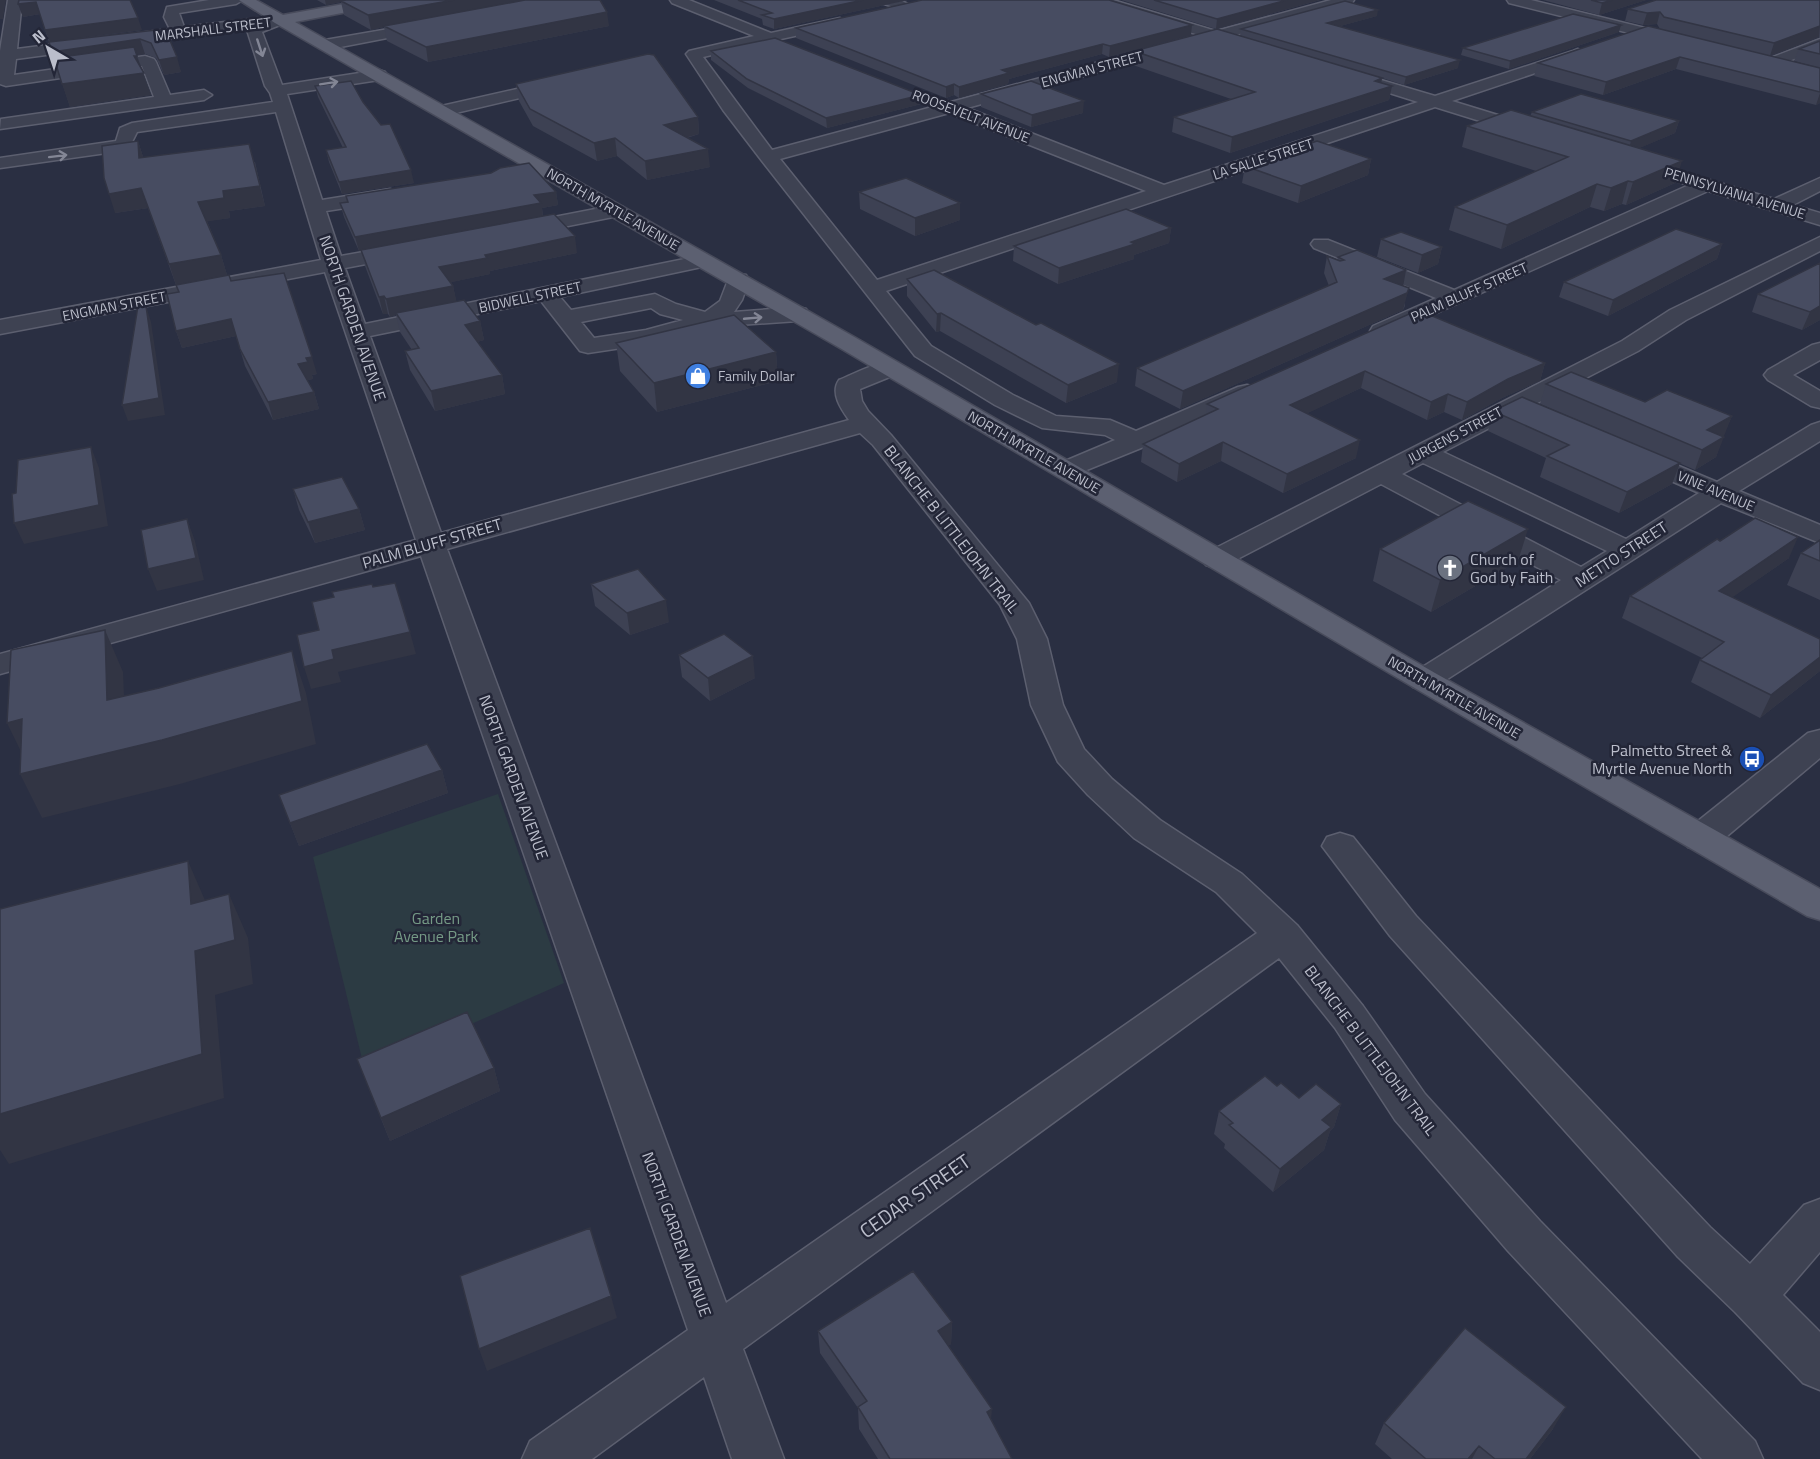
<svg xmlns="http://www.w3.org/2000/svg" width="1820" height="1459" viewBox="0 0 1820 1459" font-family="'Titillium Web',sans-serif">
	<rect width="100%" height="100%" fill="#2a2f42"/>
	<path fill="#2c3b43" d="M498 794 564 983 365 1071 313 857Z"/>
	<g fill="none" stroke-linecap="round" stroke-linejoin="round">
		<g stroke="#5c5f6f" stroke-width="3">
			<path id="minor" d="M8 0H22L17 49 170 29 164 17 167 7 209 0H243L236 4 179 13 184 27 275 16 285 17 287 20 285 23 262 32 282 85 379 70 385 72 387 75 385 78 379 80 287 94 322 200 390 189 397 191 400 195 397 199 390 201 326 211 341 256 408 244 415 246 418 250 415 254 408 256 345 268 365 324 704 255 711 257 714 261 711 265 560 297 571 310 655 294 676 304 705 312 720 301 730 275 738 274 746 275 749 280 742 300 734 312 798 307 806 309 809 314 806 319 798 321 709 327 648 344 588 353 580 351 541 301 370 336 441 533 849 420C841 409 830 393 839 380 857 373 879 359 897 364L901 369 897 374 860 389 862 401 868 411 891 435 1029 603 1047 639 1063 705 1084 749 1112 779 1160 820 1242 874 1297 925 1363 1006 1425 1094 1540 1221 1755 1441 1763 1459H1702L1508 1251 1395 1120 1335 1028 1279 958 743 1349 784 1459H732L704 1377 592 1459H522L530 1441 688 1330 421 556 0 674V654L416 540 325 272 0 334V320L321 260 276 112 137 132 128 150 0 168V158L116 141 120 128 132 123 273 102 270 93 265 86 247 30 248 28 16 59 14 75 145 56 154 59 156 62 170 95 204 90 212 95 204 100 0 129 1 119 154 97 142 66 6 86 0 84V51ZM651 308 660 314 683 320 646 330 594 338 581 322ZM860 433 873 445 1000 605 1017 639 1031 705 1058 762 1088 795 1134 838 1216 892 1257 933 726 1303 447 549Z
				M670 0H689L771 33 840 18 847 22 845 25 781 39 774 44 769 42 703 57 772 150 936 106 937 101 943 100 951 102 1199 35 1093 3 1091 0H1113L1216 31 1331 0H1354L1352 3 1232 36 1252 42 1255 45 1252 48 1247 50 1216 40 967 108 1164 185 1418 102 1342 78 1340 75 1342 72H1354L1435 96 1573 51 1578 49 1586 54 1583 57 1452 101 1537 127 1540 131 1537 135H1525L1435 107 886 291 931 346 1013 395 1056 416 1110 420 1136 431 1238 387 1247 385 1256 387 1259 392 1256 397 1146 446 1067 478 1058 476 1054 470 1058 464 1115 440 1105 435 1042 428 995 405 915 356 762 161 723 110 686 54 689 51 754 36 672 3ZM949 113 1146 191 877 280 780 159Z
				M879 0H900L914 7 907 11 881 3Z
				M1507 0H1531L1686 38 1689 41 1681 46 1509 3Z
				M429 22 434 23 436 26 434 29 325 50 317 45 325 40Z
				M1820 39V49L1771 68 1763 63 1765 60Z
				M561 79 569 84 567 87 443 116 437 115 435 111 437 107Z
				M1635 158 1774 199 1820 178V191L1793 205 1820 213V225L1708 191 1381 338 1373 336 1370 331 1373 326 1436 298 1314 248 1311 244 1314 240H1328L1454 290 1689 185 1629 167 1626 163 1629 159Z
				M616 205 623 207 626 211 623 215 518 236 511 234 508 230 511 226 518 224Z
				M1820 237V251L1686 320 1638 351 1443 452 1626 539 1699 493 1625 461 1621 456 1625 451 1634 448 1643 451 1717 482 1811 425 1820 422V441L1739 491 1820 525V543L1721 503 1435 687 1424 690 1413 687 1408 680 1413 673 1561 580 1381 484 1226 565 1216 568 1206 565 1202 559 1206 553 1622 341 1670 310ZM1423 463 1607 551 1581 567 1402 474Z
				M1820 343V360L1793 375 1820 391V408L1811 406 1768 380 1764 375 1768 370 1812 345Z
				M1820 730V758L1714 847 1701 850 1688 847 1683 838 1688 829 1808 733Z
				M1340 833 1353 837 1416 916 1710 1227 1750 1264 1804 1205 1820 1199V1252L1783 1295 1820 1332V1390L1803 1383 1735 1312 1678 1257 1390 936 1322 846 1327 837Z"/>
		</g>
		<g stroke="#484b5b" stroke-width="3">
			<path id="major" d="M239 0H256L283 15 366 0H396L389 4 295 22 856 338 1435 673 1820 889V920L1807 916 1413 687 840 348 275 23Z"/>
		</g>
		<use href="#minor" fill="#3e4252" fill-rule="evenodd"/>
		<use href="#major" fill="#5c6071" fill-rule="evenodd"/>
	</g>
	<path fill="#3d4153" d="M317 0H600L609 26 428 62 387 41 384 27 371 30 344 15 341 2 326 5Z
		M714 0H908L774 29 763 25 762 19Z
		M1121 0H1320L1216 29Z
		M1543 0H1646L1599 15Z
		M1820 0V37H1819L1770 56 1660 29 1657 24 1643 25 1625 21 1628 9Z
		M18 4 142 30 92 37 165 29 181 72 164 75 156 58 145 54 137 55 151 95 70 107 40 14 23 17Z
		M1377 16 1340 26 1458 68 1404 85 1382 78 1381 82 1392 86 1389 100 1230 153 1172 132 1174 117 1231 99 1133 65 1134 51 1240 36 1241 29Z
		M1648 26 1820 68V103L1816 105 1676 69 1603 95 1534 76 1538 63Z
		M796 28 1191 35 1109 57 1102 54 1009 79 1008 84 959 98 954 95 946 98 796 38Z
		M1619 32 1509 69 1461 55 1463 48Z
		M1820 41V68L1794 61 1799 49Z
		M711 51 921 104 827 128 748 88 711 60Z
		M516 84 698 117 699 134 687 138 710 167 647 180 617 156 597 161 533 126 519 101Z
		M315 86 363 102 381 125 414 183 342 194 329 162 326 150 343 148 318 97Z
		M981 94 1083 113 1031 127 981 107Z
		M1532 112 1679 121 1675 133 1639 148 1675 183 1626 205 1622 204 1604 211 1590 207 1501 249 1449 230 1455 207 1536 171 1462 147 1467 126 1530 116Z
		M138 141 143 157 255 162 265 206 229 211 230 218 207 221 221 255 227 275 176 285 148 208 115 213Z
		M1371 159 1368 175 1298 203 1242 183 1245 166Z
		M556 192 558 205 542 208 543 216 577 253 490 271V274L451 282 453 286 456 301 480 321 484 340 477 342 502 375 505 394 435 411 410 370 405 351 412 350 400 332 396 315 390 317 388 314H383L365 266 362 251H359L344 217 340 203 347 202 346 196Z
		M859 192 960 220 915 236 860 209Z
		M1171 228 1169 243 1134 255V259L1058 284 1013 261 1014 246Z
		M1381 239 1442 247 1438 264 1418 273 1377 257Z
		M1722 244 1717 259 1608 316 1559 297 1564 282Z
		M1327 256 1337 260 1338 257 1406 270 1403 286 1405 306 1403 310 1180 409 1135 386 1137 368 1329 286 1324 273Z
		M1820 263V320L1802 330 1752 312 1758 294Z
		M907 279 1117 382 1066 403 940 331 936 332 907 296Z
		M231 281 317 374 312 375 313 379 307 380 314 392 319 409 273 420 245 366 236 336 182 348 176 331Z
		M1418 310 1545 363 1540 381 1504 397 1462 420 1444 412 1427 420 1361 388 1307 413 1356 458 1283 493 1221 461 1177 482 1141 462 1143 444 1206 415 1207 404Z
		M616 343 776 352 778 381 657 412 620 371Z
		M1546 384 1645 402 1732 416 1723 436 1716 457 1695 470 1679 463 1672 484 1619 513 1540 477 1546 458 1488 431 1493 411 1637 445 1540 404Z
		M293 489 359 509 365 530 315 543 299 510Z
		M1820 540V600L1787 585 1801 553Z
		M1720 541 1789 558 1732 597 1820 639V671L1760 718 1691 682 1700 660 1702 658 1622 618 1630 596Z
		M1380 549 1518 561 1431 612 1373 581Z
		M591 584 669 622 630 635 595 606Z
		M679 655 755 678 710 701 682 677Z
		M442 770 448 793 299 846 279 795Z
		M357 1059 494 1068 500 1091 390 1141Z
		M1277 1086 1299 1098 1341 1104 1334 1127 1330 1131 1324 1150 1273 1192 1224 1148 1225 1144 1214 1134 1219 1111Z
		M952 1322 951 1344 948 1346 991 1419 1012 1459H878L859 1429 858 1408 820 1353 818 1331Z
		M1384 1423 1553 1429 1530 1459H1392L1375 1444Z"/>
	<path fill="#323544" d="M0 0H6L3 19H0Z
		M325 0H353L341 1V2L326 5Z
		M454 0H535L384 26V27L371 30 368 15Z
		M863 0H908L774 29V19Z
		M1287 0H1320L1216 29 1217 19Z
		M1612 0H1646L1599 15 1602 3Z
		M36 2 40 14 23 17 18 4Z
		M1378 10 1377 16 1326 30 1327 23Z
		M607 12 609 26 428 62 426 47Z
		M1660 12 1657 24 1643 25 1647 13Z
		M138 18 142 30 50 42 45 30Z
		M1192 25 1191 35 1109 57 1110 46Z
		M1621 25 1619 32 1509 69 1510 61Z
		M1820 26 1819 37 1770 56 1774 43Z
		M140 39 145 54 57 66 52 52Z
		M1103 44 1102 54 1009 79 1008 84 959 98V87L1002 70Z
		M134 56H137L151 95 70 107 62 84Z
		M177 57 181 72 164 75 159 60Z
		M1680 57 1676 69 1603 95 1606 82Z
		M1460 60 1458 68 1404 85 1406 77Z
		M1382 78 1380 90 1392 86 1389 100 1230 153 1232 137Z
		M954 84V95L946 98V87Z
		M1820 93V103L1816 105Z
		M921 95V104L827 128 826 118Z
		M1084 101 1083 113 1031 127 1032 115Z
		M698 117 699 134 666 143 664 125Z
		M1679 121 1675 133 1628 153 1631 141Z
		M615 138 617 156 597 161 594 143Z
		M138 141 144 160 139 158Z
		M249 144 265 206 229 211 230 218 204 222 198 202 223 191Z
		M708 149 710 167 647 180 645 161Z
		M1371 159 1368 175 1298 203 1301 186Z
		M1682 161 1675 183 1626 205 1633 182Z
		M411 170 414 183 342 194 339 182Z
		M1628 181 1622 204 1604 211 1611 188Z
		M1597 184 1590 207 1501 249 1507 225Z
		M141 188 148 208 115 213 109 194Z
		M556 192 558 205 542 208 543 217 359 251 355 237 534 195Z
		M960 203V220L915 236V218Z
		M1171 228 1169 243 1134 255V259L1058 284 1059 268Z
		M575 236 577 253 490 271V274L443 284 439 267 485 255Z
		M1722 244 1717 259 1608 316 1613 300Z
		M1442 247 1438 264 1418 273 1422 255Z
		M221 255 227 275 176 285 169 264Z
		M1406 270 1403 287 1384 279Z
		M453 286 457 303 396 313V315L390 317 386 299Z
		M1409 288 1403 310 1180 409 1183 391Z
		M384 296 388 314H383L379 297Z
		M146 306 151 322 165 415 128 421 122 405Z
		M1820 306V320L1802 330 1810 312Z
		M941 313 940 331 936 332 937 314Z
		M231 319 236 336 182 348 176 331Z
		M480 321 484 340 469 344 465 325Z
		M776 352 778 381 657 412 654 383Z
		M312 357 317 374 312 375 313 379 303 381 298 364 306 358Z
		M1545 363 1540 381 1504 397 1462 420 1467 402 1508 379Z
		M1119 364 1117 382 1066 403 1068 385Z
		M1365 371 1361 388 1287 423 1290 405Z
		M502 375 505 394 435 411 431 391Z
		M314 392 319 409 273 420 268 402Z
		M1448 394 1444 412 1427 420 1431 402Z
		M1732 416 1724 436 1701 449 1707 430Z
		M1724 437 1716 457 1695 470 1702 450Z
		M1360 440 1356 458 1283 493 1287 474Z
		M1223 442 1221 461 1177 482 1179 464Z
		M91 447 99 468 108 526 24 544 14 523Z
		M1680 463 1672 484 1619 513 1627 492Z
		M359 509 365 530 315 543 308 522Z
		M187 519 195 541 204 580 157 591 148 569Z
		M1528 529 1518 561 1431 612 1440 580Z
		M1798 537 1789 558 1710 613 1719 591Z
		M666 600 669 622 630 635 627 613Z
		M105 630 123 672 126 743 107 700Z
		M410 632 416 654 338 672 341 682 311 689 304 667 332 650Z
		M292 651 306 693 316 744 180 784 42 818 20 774Z
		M753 656 755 678 710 701 708 678Z
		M1820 657V671L1760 718 1771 695Z
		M22 719 28 766 7 723Z
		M442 770 448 793 299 846 290 823Z
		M188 861 207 905 229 894 248 938 253 984 215 995 224 1098 9 1164 0 1150V1114L191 904Z
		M494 1068 500 1091 390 1141 381 1118Z
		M1341 1104 1334 1127 1330 1131 1324 1150 1273 1192 1280 1169 1322 1120Z
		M611 1296 617 1318 487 1371 479 1349Z
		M952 1322 951 1344 937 1353 938 1331Z
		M1566 1407 1553 1429 1530 1459H1526Z
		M992 1409 990 1431 987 1412Z
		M1479 1446 1472 1459H1468Z"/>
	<path fill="#474c61" stroke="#323544" stroke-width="1.5" d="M19 0H130L138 18 45 30 36 2 18 4Z
		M346 0H454L368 15 341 1Z
		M525 0H600L607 12 426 47 384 26Z
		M738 0H863L774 19 762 15 772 13Z
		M922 0H1109L1192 25 1110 46 1103 44 1002 70 1009 73 959 87 954 84 946 87 796 28Z
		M1154 0H1287L1217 19Z
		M1591 0H1612L1602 3Z
		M1656 0H1820V26L1774 43 1664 17 1660 12 1647 13 1628 9Z
		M1345 1 1378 10 1327 23 1460 60 1406 77 1241 29Z
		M1573 14 1621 25 1510 61 1463 48Z
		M1648 26 1820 68V92L1680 57 1606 82 1538 63Z
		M165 29 177 57 159 60 151 43 140 39 52 52 49 42Z
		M1217 29 1382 78 1375 81 1392 86 1232 137 1174 117 1255 92 1134 51Z
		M775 38 921 95 826 118 747 79 711 51Z
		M1820 41V54L1799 49Z
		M134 47 137 56H134L144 73 62 84 54 58Z
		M648 54 654 55 698 117 664 125 708 149 645 161 615 138 594 143 530 109 516 84Z
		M351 81 363 102 381 125 390 124 411 170 339 182 326 150 346 147 315 86Z
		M1031 81 1084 101 1032 115 981 94Z
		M1581 94 1679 121 1631 141 1532 112Z
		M1511 110 1682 161 1633 182 1628 181 1611 188 1597 184 1507 225 1455 207 1568 157 1467 126Z
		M138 141 139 158 249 144 260 186 223 191 224 198 198 202 221 255 169 264 141 188 109 194 104 178 102 146Z
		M1317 141 1371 159 1301 186 1245 166Z
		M529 163 556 192 534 195 541 203 355 237 340 203 348 202 346 196 491 173 500 168Z
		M906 178 960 203 915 218 859 192Z
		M1126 209 1171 228 1131 242 1135 244 1059 268 1014 246Z
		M554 214 575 236 485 255 487 258 439 267 453 286 386 299 384 296 379 297 361 250Z
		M1676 229 1722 244 1613 300 1564 282Z
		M1401 232 1442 247 1422 255 1381 239Z
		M1357 250 1406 270 1384 279 1409 288 1407 293 1183 391 1137 368 1337 282 1327 256 1340 261 1344 260 1338 257Z
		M1820 263V306L1810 312 1758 294Z
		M934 270 1036 325 1041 323 1119 364 1068 385 941 313 937 314 907 279Z
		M284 273 312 357 306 358 308 362 298 364 314 392 268 402 240 349 231 319 176 331 167 294 179 292 176 285 229 275 231 281Z
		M464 300 480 321 465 325 502 375 431 391 405 351 419 348 396 313Z
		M138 306H146L159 398 122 405Z
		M1418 310 1545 363 1508 379 1467 402 1448 394 1431 402 1365 371 1290 405 1360 440 1287 474 1223 442 1179 464 1143 444 1218 409 1207 404Z
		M734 315 776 352 654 383 616 343Z
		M1571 372 1645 402 1667 390 1732 416 1707 430 1724 437 1702 450 1546 384Z
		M1522 397 1680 463 1627 492 1547 456 1569 445 1493 411Z
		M91 447 99 505 14 523 12 494 16 493 18 460Z
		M342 477 359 509 308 522 293 489Z
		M1468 501 1528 529 1440 580 1380 549Z
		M1755 518 1798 537 1719 591 1820 639V657L1771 695 1700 660 1724 642 1630 596 1717 539 1720 541Z
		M187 519 196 558 148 569 141 530Z
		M1820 540V561L1801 553Z
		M638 569 666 600 627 613 591 584Z
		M395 583 410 632 332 650 334 659 304 667 297 635 319 630 312 602 334 597 332 592 372 584 373 587Z
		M105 630 107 700 159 688 292 651 302 701 162 740 20 774 22 719 7 723 11 650Z
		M724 634 753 656 708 678 679 655Z
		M427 744 442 770 290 823 279 795Z
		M188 861 191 904 229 894 235 940 195 951 202 1054 0 1114V909Z
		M467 1012 494 1068 381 1118 357 1059Z
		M1265 1076 1277 1086 1281 1083 1299 1098 1316 1084 1341 1104 1322 1120 1331 1127 1280 1169 1229 1125 1233 1123 1219 1111Z
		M590 1228 611 1296 479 1349 460 1276Z
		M913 1271 952 1322 938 1331 992 1409 987 1412 1012 1459H890L858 1407 867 1401 818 1331Z
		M1465 1328 1566 1407 1526 1459H1495L1479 1446 1468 1459H1426L1384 1423Z"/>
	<defs><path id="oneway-shaft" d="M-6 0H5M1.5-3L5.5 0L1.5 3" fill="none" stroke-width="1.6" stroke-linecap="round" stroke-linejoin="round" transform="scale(1.5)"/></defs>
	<g stroke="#838695">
		<use href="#oneway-shaft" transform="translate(260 48) rotate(72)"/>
		<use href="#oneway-shaft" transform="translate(329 83) rotate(-9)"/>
		<use href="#oneway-shaft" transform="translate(58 156) rotate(-7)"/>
		<use href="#oneway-shaft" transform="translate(753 318) rotate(-5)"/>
	</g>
	<defs>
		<g id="shop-disc" transform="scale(1.35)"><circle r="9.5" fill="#3f7fe0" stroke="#232637"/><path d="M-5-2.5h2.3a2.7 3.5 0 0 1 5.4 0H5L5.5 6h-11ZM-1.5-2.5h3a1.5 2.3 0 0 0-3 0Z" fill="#fff"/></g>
		<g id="church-disc" transform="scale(1.35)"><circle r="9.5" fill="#6b7280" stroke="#232637"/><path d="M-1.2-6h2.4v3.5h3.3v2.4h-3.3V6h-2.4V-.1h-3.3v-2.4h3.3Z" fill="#fff"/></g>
		<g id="bus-disc" transform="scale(1.35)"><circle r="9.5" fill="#1a4fb4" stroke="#232637"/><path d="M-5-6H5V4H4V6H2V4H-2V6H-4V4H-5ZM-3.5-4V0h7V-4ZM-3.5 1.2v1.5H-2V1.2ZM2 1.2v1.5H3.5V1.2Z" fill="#fff"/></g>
	</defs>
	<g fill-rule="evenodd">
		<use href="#shop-disc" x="698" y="376"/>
		<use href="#church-disc" x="1450" y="568"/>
		<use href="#bus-disc" x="1752" y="759"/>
	</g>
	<g text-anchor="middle" stroke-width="5" stroke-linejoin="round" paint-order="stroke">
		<g font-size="14" fill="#bbbecb" stroke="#232637">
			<text transform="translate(213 29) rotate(-7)" y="5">MARSHALL STREET</text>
			<text transform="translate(1092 69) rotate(-15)" y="5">ENGMAN STREET</text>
			<text transform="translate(971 116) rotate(21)" y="5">ROOSEVELT AVENUE</text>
			<text transform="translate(1263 159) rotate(-18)" y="5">LA SALLE STREET</text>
			<text transform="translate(1735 193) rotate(17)" y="5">PENNSYLVANIA AVENUE</text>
			<text transform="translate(613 209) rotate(30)" y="5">NORTH MYRTLE AVENUE</text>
			<text transform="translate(1469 292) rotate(-24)" y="5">PALM BLUFF STREET</text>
			<text transform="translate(530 297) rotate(-12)" y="5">BIDWELL STREET</text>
			<text transform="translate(114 306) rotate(-11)" y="5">ENGMAN STREET</text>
			<text transform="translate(1455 435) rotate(-28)" y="5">JURGENS STREET</text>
			<text transform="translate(1034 452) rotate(30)" y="5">NORTH MYRTLE AVENUE</text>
			<text transform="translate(1716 491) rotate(23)" y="5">VINE AVENUE</text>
			<text transform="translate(1454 697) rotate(30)" y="5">NORTH MYRTLE AVENUE</text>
		</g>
		<g font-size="14" fill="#bbbecb" stroke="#232637" text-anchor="start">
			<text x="718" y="381">Family Dollar</text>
		</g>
		<g font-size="16" fill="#bbbecb" stroke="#232637">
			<text transform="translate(353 318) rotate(71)" y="6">NORTH GARDEN AVENUE</text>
			<text transform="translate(952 529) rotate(52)" y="6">BLANCHE B LITTLEJOHN TRAIL</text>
			<text transform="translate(432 543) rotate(-16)" y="6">PALM BLUFF STREET</text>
			<text transform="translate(1621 554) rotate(-33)" y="6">METTO STREET</text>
			<text transform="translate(514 777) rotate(70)" y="6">NORTH GARDEN AVENUE</text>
			<text transform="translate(1371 1050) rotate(53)" y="6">BLANCHE B LITTLEJOHN TRAIL</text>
			<text transform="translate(677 1234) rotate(70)" y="6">NORTH GARDEN AVENUE</text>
		</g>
		<g font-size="16" fill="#bbbecb" stroke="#232637" text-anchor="start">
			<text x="1470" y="565">Church of<tspan x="1470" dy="18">God by Faith</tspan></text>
			<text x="1732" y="756" text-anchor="end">Palmetto Street &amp;<tspan x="1732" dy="18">Myrtle Avenue North</tspan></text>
		</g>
		<g font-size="16" fill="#759a86" stroke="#232637">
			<text x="436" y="924">Garden<tspan x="436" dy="18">Avenue Park</tspan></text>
		</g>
		<g font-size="20" fill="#bbbecb" stroke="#232637">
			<text transform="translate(915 1196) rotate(-35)" y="7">CEDAR STREET</text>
		</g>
	</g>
	<g transform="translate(48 48) rotate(321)" stroke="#232637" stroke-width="4.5" paint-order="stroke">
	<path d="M0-4.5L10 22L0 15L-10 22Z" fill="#bbbecb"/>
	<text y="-9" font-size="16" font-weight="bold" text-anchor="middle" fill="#bbbecb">N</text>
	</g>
</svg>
